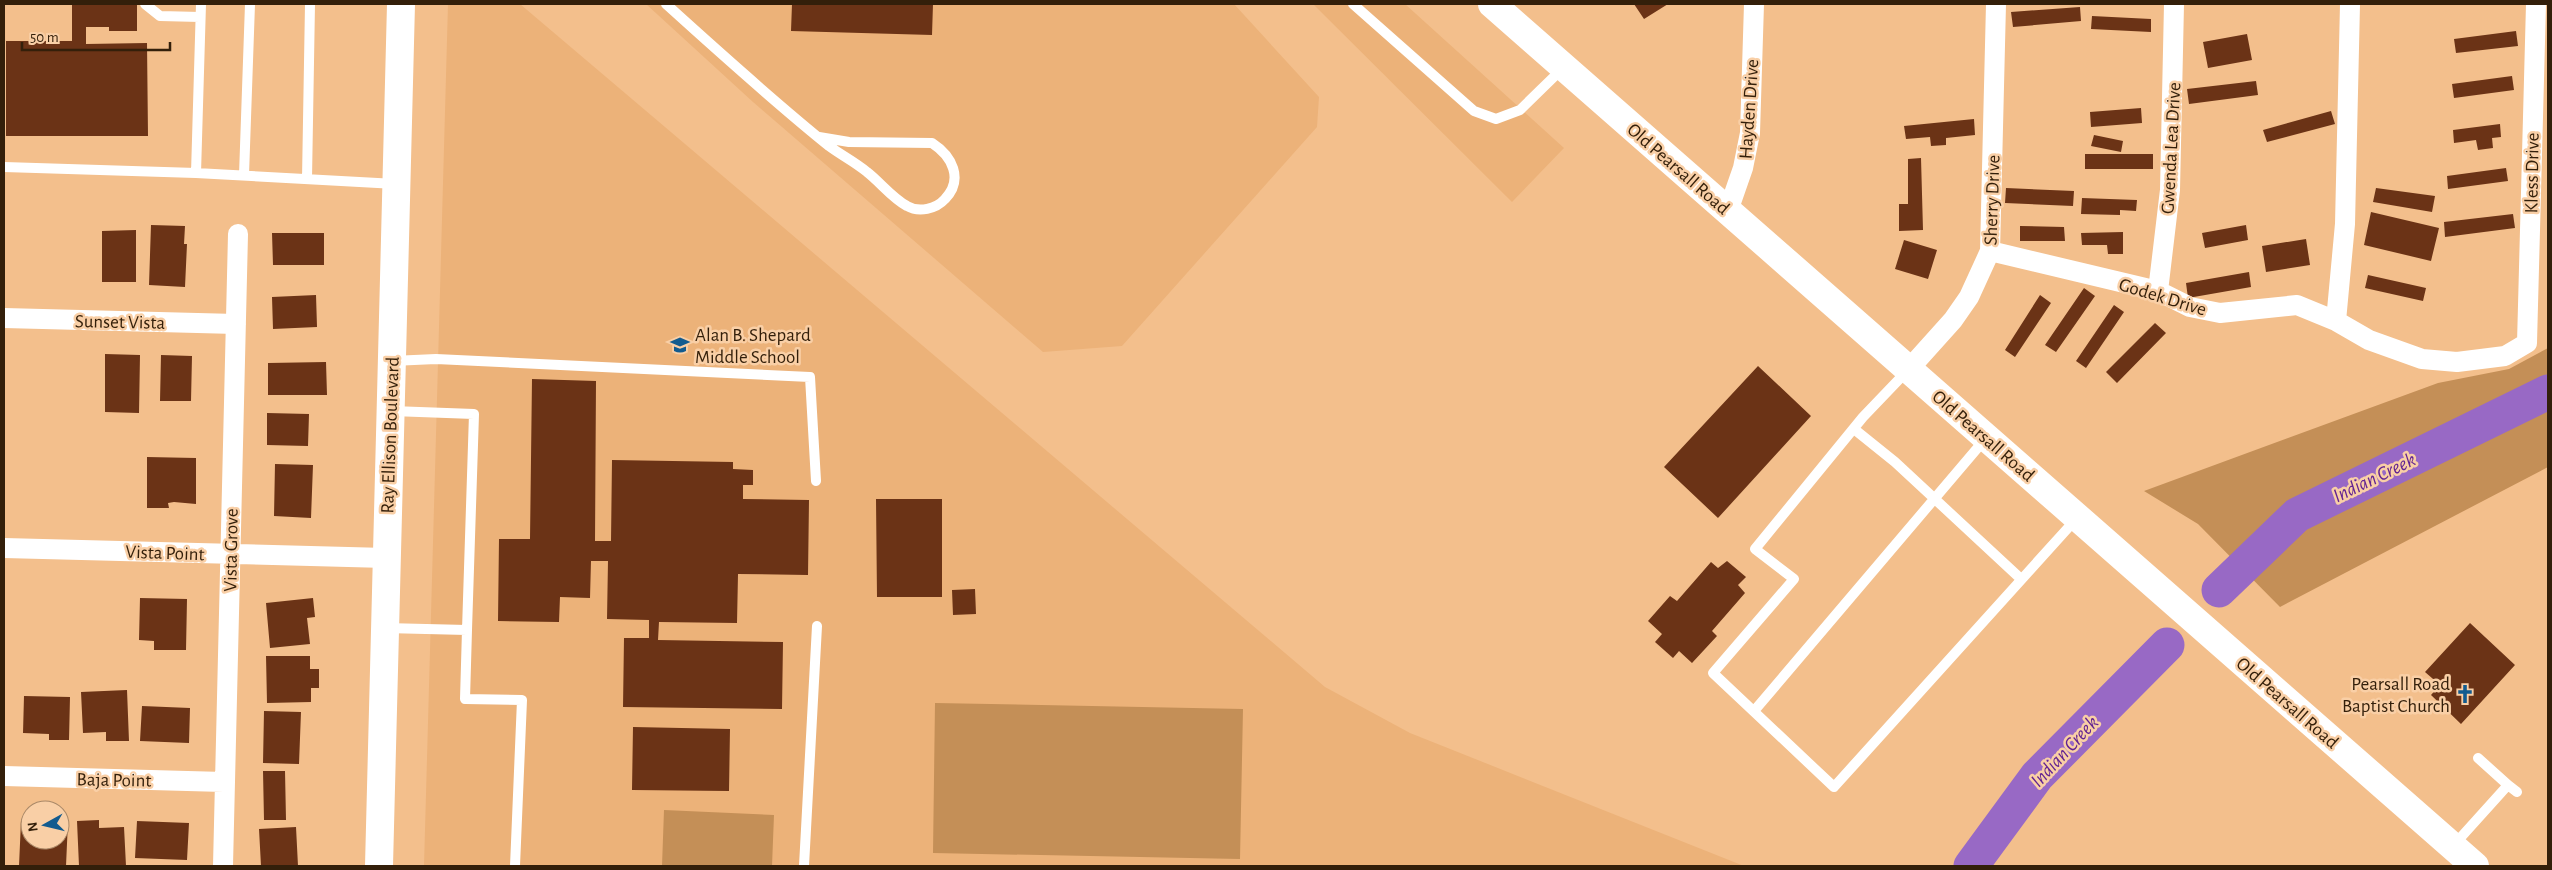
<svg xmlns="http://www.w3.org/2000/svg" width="2552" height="870" viewBox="0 0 2552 870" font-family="'Alegreya Sans',sans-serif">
	<rect width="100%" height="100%" fill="#f3bf8c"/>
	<path fill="#ecb279" d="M448 4H520L1325 687 1410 733 1744 866H424Z
		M646 4H1234L1319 97 1317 127 1122 346 1043 352 753 102Z
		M1313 4H1405L1564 148 1512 202Z"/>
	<path fill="#c48f57" d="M2548 348V467L2280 607 2198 524 2144 491 2438 383 2509 369Z
		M935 703 1243 709 1240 859 933 853Z
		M664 810 774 815 772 866H662Z"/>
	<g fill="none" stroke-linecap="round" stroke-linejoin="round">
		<path stroke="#7a538d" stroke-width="5.5" d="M1975 861 1982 866"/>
		<path stroke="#9869c5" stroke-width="35" d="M2219 590 2297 515 2548 392
			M1971 866 2037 776 2167 645"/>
	</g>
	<path fill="#6b3316" d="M72 4H137V31H109V27H86V44L147 43 148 136H6V41H72Z
		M792 4H933L932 35 791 31Z
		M1634 4H1668L1644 19Z
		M2080 7 2081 21 2013 27 2011 12Z
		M2092 16 2151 19V32L2091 29Z
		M2516 31 2518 46 2456 53 2454 39Z
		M2247 34 2252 60 2208 68 2203 42Z
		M2512 76 2514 90 2454 98 2452 84Z
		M2256 81 2258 95 2189 104 2187 89Z
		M2141 108 2142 123 2091 127 2090 112Z
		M2331 111 2335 124 2267 142 2263 130Z
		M1974 119 1975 135 1946 138V145L1931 146 1930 137 1906 139 1904 126Z
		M2500 124 2501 137 2492 138 2493 148 2478 150 2476 140 2454 143 2453 130Z
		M2094 135 2123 141 2121 152 2091 146Z
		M2085 154H2153V169H2085Z
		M1921 158 1923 230 1899 231V204H1908V159Z
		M2506 168 2508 181 2448 189 2447 176Z
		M2006 188 2074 191 2073 206 2005 203Z
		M2376 188 2435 196 2432 212 2373 202Z
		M2082 198 2137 200 2136 211 2120 210V215L2081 214Z
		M2371 212 2439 228 2431 261 2364 245Z
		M2513 214 2515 228 2445 237 2444 222Z
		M151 225 185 226 184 244H187L185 287 149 285Z
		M2246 225 2248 240 2205 248 2202 233Z
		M2020 226 2064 227 2065 241H2020Z
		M136 230V282H102V231Z
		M2123 232V254H2108L2107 245H2082L2081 233Z
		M272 233H324V265H273Z
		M2306 239 2310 265 2266 272 2262 246Z
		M1904 240 1937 250 1928 279 1895 269Z
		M2249 272 2251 287 2188 298 2186 283Z
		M2368 275 2426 288 2423 301 2365 288Z
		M2084 288 2095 296 2056 352 2045 345Z
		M316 295 317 327 273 329 272 297Z
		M2040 295 2051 303 2015 357 2005 350Z
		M2114 305 2124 312 2086 368 2076 361Z
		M2155 323 2166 333 2117 383 2106 372Z
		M105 354 140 355 139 413 105 412Z
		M161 355 192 356 191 401H160Z
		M326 362 327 395H268V363Z
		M1758 366 1811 416 1718 518 1664 467Z
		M532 379 596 381 595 541H611L612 460 733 462V469L753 470V485H743V499L809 500 808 575 738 574 737 623 659 622 658 640 783 642 782 709 623 707 624 638H649V620L607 619 608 561H591L590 598 560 597 559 622 498 621 499 539H530Z
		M267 413 309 414 308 446 267 445Z
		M147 457 196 458V504L174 502 168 503 169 508H147Z
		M275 464 313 465 311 518 274 516Z
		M876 499H942V597H877Z
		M1727 561 1746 577 1738 585 1745 593 1712 631 1717 636 1692 663 1679 651 1673 658 1655 642 1662 634 1648 621 1670 596 1677 601 1711 562 1718 568Z
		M975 589 976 614 953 615 952 590Z
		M140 598 187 599 186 650H154V641L139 640Z
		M313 598 315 617 307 618 310 644 270 648 266 603Z
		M2470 623 2515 665 2461 724 2431 695 2440 685 2425 672Z
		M266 656H310V669H319V688H311V702L267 703Z
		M127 690 129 741H106V732L83 733 81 692Z
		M24 696 70 697 69 740H49V734L23 733Z
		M142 706 190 708 189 743 140 741Z
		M264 711 301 712 299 764 263 763Z
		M633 727 730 729 729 791 632 790Z
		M263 771H285L286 820H264Z
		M60 820 68 821 66 866H19L21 821H30V840H60Z
		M99 820V828L124 827 126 866H79L77 821Z
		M137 821 189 823 187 860 135 858Z
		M296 827 298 866H261L259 829Z"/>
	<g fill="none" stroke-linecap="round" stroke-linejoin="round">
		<path stroke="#fff" stroke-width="10" d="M145 4 160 16 200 17
			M201 4 196 173 396 184
			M666 4C719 52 773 101 829 146 841 155 855 162 867 172 880 182 892 198 907 206 919 213 936 209 945 199 964 179 952 156 932 143L849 142 819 137
			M1353 4 1474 111 1496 119 1520 110 1563 68
			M4 167 196 173
			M244 175 250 4
			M307 179 310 4
			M392 361 436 359 810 377 816 481
			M1908 370 1863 417 1755 549 1794 579 1713 673 1834 787 2077 518
			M1854 429 1895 462 2021 579
			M385 628 467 630 474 414 392 411
			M467 630 465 699 522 700 515 866
			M1754 711 1986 438
			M2508 785 2517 792
			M2453 846 2508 785 2478 758
			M804 866 817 626"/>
		<path stroke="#fff" stroke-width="20" d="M1728 211 1743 168 1750 133 1754 4
			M1990 251 2158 291 2190 307 2220 313 2297 305 2336 321 2369 340 2422 359 2457 362 2505 356 2527 343 2536 4
			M2158 291 2170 190 2174 4
			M4 318 236 324
			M2336 321 2345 224 2350 4
			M1909 369 1953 320 1969 297 1990 251 1996 4
			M4 548 386 558
			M4 776 224 782
			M223 866 238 234"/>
		<path stroke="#fff" stroke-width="28" d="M1492 4 2475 866
			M379 866 401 4"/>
	</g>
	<defs>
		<g id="school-bare" transform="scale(1.5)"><path d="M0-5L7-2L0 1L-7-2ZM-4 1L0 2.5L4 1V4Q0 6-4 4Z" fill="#125b8f" stroke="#f9cfa6" stroke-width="2.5" paint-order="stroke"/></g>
		<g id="church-bare" transform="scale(1.5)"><path d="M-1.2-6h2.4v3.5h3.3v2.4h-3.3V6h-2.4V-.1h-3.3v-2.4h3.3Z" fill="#125b8f" stroke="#f9cfa6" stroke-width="2.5" paint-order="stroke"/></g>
	</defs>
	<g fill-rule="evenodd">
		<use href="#school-bare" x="680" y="345"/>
		<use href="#church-bare" x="2465" y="694"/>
	</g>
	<g text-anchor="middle" stroke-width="5" stroke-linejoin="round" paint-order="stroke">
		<g font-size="19" fill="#331f0a" stroke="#f9cfa6">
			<text transform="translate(1748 109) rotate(-86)" y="7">Hayden Drive</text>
			<text transform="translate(2170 148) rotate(-87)" y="7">Gwenda Lea Drive</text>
			<text transform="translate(1679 168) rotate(41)" y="7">Old Pearsall Road</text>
			<text transform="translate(2531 173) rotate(-89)" y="7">Kless Drive</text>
			<text transform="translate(1991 200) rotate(-88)" y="7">Sherry Drive</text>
			<text transform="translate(2163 296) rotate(17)" y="7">Godek Drive</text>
			<text transform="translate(120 321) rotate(1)" y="7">Sunset Vista</text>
			<text transform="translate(389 435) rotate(-88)" y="7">Ray Ellison Boulevard</text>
			<text transform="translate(1984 435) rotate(41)" y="7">Old Pearsall Road</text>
			<text transform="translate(230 550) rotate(-89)" y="7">Vista Grove</text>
			<text transform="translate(165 552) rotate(2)" y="7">Vista Point</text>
			<text transform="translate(2288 702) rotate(41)" y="7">Old Pearsall Road</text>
			<text transform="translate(114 779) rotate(1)" y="7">Baja Point</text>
		</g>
		<g font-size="19" fill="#331f0a" stroke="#f9cfa6" text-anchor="start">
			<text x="695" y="341">Alan B. Shepard<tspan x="695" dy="22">Middle School</tspan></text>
			<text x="2450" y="690" text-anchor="end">Pearsall Road<tspan x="2450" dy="22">Baptist Church</tspan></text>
		</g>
		<g font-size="20" font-style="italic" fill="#622392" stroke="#f9cfa6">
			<text transform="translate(2374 477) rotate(-26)" y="7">Indian Creek</text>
			<text transform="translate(2064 751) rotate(-47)" y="7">Indian Creek</text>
		</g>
	</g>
	<rect width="2552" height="870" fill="none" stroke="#331f0a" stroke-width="10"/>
	<g transform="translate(45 825) rotate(262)"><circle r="24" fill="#f9cfa6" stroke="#aa8968"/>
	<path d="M0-4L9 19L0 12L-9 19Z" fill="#125b8f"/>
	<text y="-8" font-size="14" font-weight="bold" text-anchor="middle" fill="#331f0a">N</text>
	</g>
	<path d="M22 42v8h148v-8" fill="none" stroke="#331f0a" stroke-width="2.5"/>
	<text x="30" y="42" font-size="15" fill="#331f0a" stroke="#f9cfa6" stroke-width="4" paint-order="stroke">50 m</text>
</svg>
